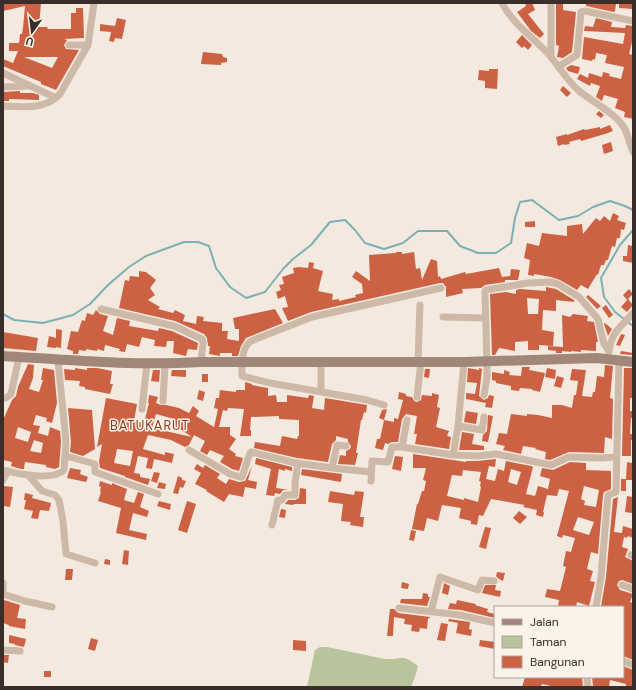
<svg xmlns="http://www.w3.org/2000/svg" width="636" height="690" viewBox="0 0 636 690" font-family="'DM Sans',sans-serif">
	<rect width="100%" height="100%" fill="#f4e9de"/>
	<path fill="#b7c49c" d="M320 647H327L385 659C403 660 401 653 418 666L415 677 411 687H307L315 650Z"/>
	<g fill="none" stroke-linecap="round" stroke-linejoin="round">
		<path stroke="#7bb1b3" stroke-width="2" d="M633 230 620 245 601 278 604 297 615 312 633 326
			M3 314 14 320 43 323 73 315 90 304 108 285 129 267 146 256 184 242H198L209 246 216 268 230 287 246 298 265 292 283 269 293 259 311 245 330 222 345 220 355 230 365 243 384 249 403 243 418 231H447L460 246 478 253H496L511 243 515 218 520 202 532 200 559 220 578 216 593 207 610 201 625 206 633 210"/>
	</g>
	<path fill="#cc6243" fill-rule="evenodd" d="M3 3H41L39 27H47L48 29H71V13H76V8H83L84 38 64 39 67 40 64 45 66 49 79 50 56 90 41 84V82L3 66V59L13 63 18 51H9V43H19L20 34H22L23 28 25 6 3 11ZM24 57H58L52 68Z
		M525 3H532L535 10 528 14 544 34 540 38 531 31 517 12 526 6Z
		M556 3H563V10L576 12 572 52 563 58 557 57 559 46 556 45Z
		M586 3 616 4 615 11 614 12 586 6Z
		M619 3H633V9L619 8Z
		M117 18 126 20 122 39 115 38 114 42 109 41 111 32 100 31V24L115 26Z
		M596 18 612 22 611 27 625 28 626 25 633 26V38L629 54 633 55V119L624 117 625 112 615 108 618 99 604 95 602 101 596 97 600 86 591 83 590 86 577 79 580 74 588 78 589 73 602 77 603 72 610 74 609 76 621 79 624 67 605 63 607 55 596 53 595 60 593 59 592 61 582 59 584 37 623 44 625 33 584 31 585 26 593 27Z
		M522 35 532 45 528 50 524 46 522 48 516 42Z
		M203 52 222 54 223 57 227 58V62L221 63V65L201 64Z
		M571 65 580 67 578 74 568 71 566 68Z
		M489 69H498L497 89 485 88V81L478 80 479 70 489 71Z
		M563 86 571 93 567 97 560 90Z
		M20 91V93H33L39 95V100L9 99V101H3V92Z
		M599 111 604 115 601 118 596 114Z
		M610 125 613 131 605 134 581 141 580 139 569 142 570 144 564 145V144L558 146 556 137 567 134V135L584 129 585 130 600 127V129Z
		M611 142 613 151 604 154 602 145Z
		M613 213 619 216 617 220 626 223 624 230 621 229 620 238H617L615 247 612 246 608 260H606L604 265H601L598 275 597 274 588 289 581 285 577 290 560 280 551 277 534 274V276L528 275 530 260 524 258 527 243 539 246 542 233 567 236V226L582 224 583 234 596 218 600 221 604 216 610 221Z
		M535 221V227H525V222Z
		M628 245 633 246V263L623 261V256H627Z
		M396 252H402V254L414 252 416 269 420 268 422 280 431 259 437 261 438 277 440 276 441 279 465 272 466 274 499 268 502 277 510 276 511 269 520 270 518 280H505V282L485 285 481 288 462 289 463 293 446 297V287L443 283H440L311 312 288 321 282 308 288 307 285 296 278 299 276 292 281 290 279 285 284 284 282 277 294 273 293 268 299 267 308 268 309 262 314 263 313 268 323 271 318 291 333 294 332 300 339 299V301L356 297 355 295 363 293 362 284 352 277 356 271 370 281 369 255 396 253Z
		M139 271 146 272 156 280 150 288 155 295 148 300 160 307 158 309 173 313 175 310 185 315 183 321 196 324 197 316 204 317 203 321 222 323V331H228L227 339 239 341V329H235L233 318 275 309 283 323 246 338 241 346 238 356H232V353H220V356L209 354 210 346H208L207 338 204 334 175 321 119 308 125 280 129 281 130 276 139 277Z
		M546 287 556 289 574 300V302L556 300V311L543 310 542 330 554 332 553 346 539 345V350H528V341L515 342V351L499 348 495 355H492L490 294 506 292 516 294V290L520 289 546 291ZM527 298 539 299 538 314H528Z
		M629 289 633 294 628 299 633 305 627 312 621 307 627 300 623 295Z
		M588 295 601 306 597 309 586 297Z
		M606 305 613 315 609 318 602 308Z
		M96 310 100 314 108 316 103 331 113 335 117 318 130 321 129 326 158 331 159 328 172 331 198 343 197 350 188 349 186 356 173 353 174 341H167L166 347 154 346 155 340 142 337 139 347 127 344 125 352 119 351 120 349 105 345 104 351 97 349V351L86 349V351L79 350 78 354H73V351L67 349 71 331 78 332 82 320 85 321 87 313 93 315Z
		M573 314 588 316 587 321 594 322 598 342H596V351L581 350V352L571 351V352L562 351V353H556V351L548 350V346L563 347 562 315 570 317Z
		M605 323 612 329 608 336 604 324Z
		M56 329 62 330 61 348 56 347V348L47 347 49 336 56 338Z
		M3 332 38 338 36 351 3 348Z
		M621 334 625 335 620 346 616 345Z
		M621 351 633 353 632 355 620 354Z
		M28 364 34 365 33 378 29 389 39 392 43 380H41L43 368 54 370 57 403 52 423 46 421 47 418 36 415 33 425 40 426 38 433 48 436 50 427 60 431 61 442 59 467 55 469 46 467V465L25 462 24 469H21L11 466 12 462 3 460V420L12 400 16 396 18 387ZM18 427 31 432 28 442 15 438ZM34 440 43 443 41 453 30 451Z
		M605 365 613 366 610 398 613 399 612 439 605 437 604 453 569 452 550 460 545 459 546 452 535 449 536 448 523 446 521 454 503 450 505 446 496 444 499 433 507 434 511 414 527 416V414L538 415 552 418V405H562L572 408 574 395H576L578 381 570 380 572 369 586 370 582 396 592 397 593 392H595L597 376 604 377Z
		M522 367H530L529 370 545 373 540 392 532 390V389L520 388 519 391 511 390V386L496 383V381L492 380V372L504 374V370L510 372 509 375 521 376Z
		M75 368 87 370V368H97L112 371 110 384H113L110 394 85 389V387L79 386 80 381 65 380 64 369 75 370Z
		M468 368 479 370V368L482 369 479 396 484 400 488 398 489 395 494 396 492 408 485 407 486 403 466 399V393L475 394 477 383 467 382Z
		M547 368 556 370 555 379 545 377Z
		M624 368H633V398H630V411H633V418H631L630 434H633V440H631V456H622Z
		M425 369H430L429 378 424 377Z
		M153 370H160L159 382 151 381Z
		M172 370H186V377L171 376Z
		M202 374H208V382H202Z
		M557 376 564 378 561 388 554 386Z
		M245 382 252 384V385L268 388V396L276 395 277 402H287V395L308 398 309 395 314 396 312 408 324 410 325 398 367 405 366 413 364 412 362 420H361L356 453H358L355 465 338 464 340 455 346 456V451L350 449 351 446 348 442V439L336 436V440L332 444 328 462 297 458 254 448 255 442 280 446 282 436 297 439 298 436H299V420L279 419V416L251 417 250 430H251V436H240L244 409 228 408 227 411 223 410 219 427H230V435L236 439 229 449 236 454 235 456 243 458 239 471 232 469 220 462 224 456 210 450 207 455 200 451 205 441 194 435 189 445 185 447 171 440 148 435 143 449 165 455V452L174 454 172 463 154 459 152 469 146 468 148 458 138 456 134 473 140 474V477L150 479 148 485 125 477V476L100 468 99 461 102 444 97 447 106 398 137 404 134 421 144 423 149 403H148L149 395 158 397 156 403 161 405H166L179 408 189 413 193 406 199 411 196 416 214 427 218 409 214 408 216 398H219L220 390 236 392V390H245ZM156 414 174 419 171 423 192 437 152 428ZM117 449 133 451 130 466 114 463Z
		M199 390 205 392 203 401 197 399Z
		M399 392 406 394V396L412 397 414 401 417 402 421 400 422 395 432 396V393L439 395 437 407 440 408 436 427 449 431 447 436 451 437 449 449 415 444 417 434H414L417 416 406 414 402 419 398 442H392L388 444 385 443 383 450 375 448 377 439H380L384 420 394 422V418L398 419 403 400 398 399Z
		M68 408 92 410 95 449 83 456 70 452 71 442Z
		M387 409 384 420 379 418 382 410Z
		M466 411 478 413 476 424 464 422Z
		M488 415 493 416 488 442 482 441 483 435 487 431Z
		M462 432 474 434 472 444 484 446V450H459Z
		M413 454 466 462V461H477L496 459 495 467 489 466 486 479 495 481 498 469 504 471 506 461 531 466 533 467 526 494 535 496 538 486 548 489 550 479 540 476 542 468 553 470 570 462 586 463V470L611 471V489L604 492 603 495 598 554 591 552 587 569 593 571 590 581 595 582 589 606 577 602 576 607H558L559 600 545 597 547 589 560 591 566 567 563 566 566 551 571 552 575 538 563 535 562 538 557 536 569 491 559 489 557 496 547 495 543 512H544L543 517 536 515 537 510 523 507 525 505 491 499 483 516 479 515 477 525 471 524V521L459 518 461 508 442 505 438 521 427 518 424 531 412 529 417 504H418L422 491H424L426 481 423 480 426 468H413ZM511 469 521 472 517 485 508 482ZM463 470 481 472 479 481 481 482 480 486 481 487 478 502 464 498V500L447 496 452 475 462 476ZM584 486 599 490 596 507 584 505 585 501 581 499ZM578 517 594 522 589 535 573 530Z
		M395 456 403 457 401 471 392 469Z
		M256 458 292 467V471L285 469V471L279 469 276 488 289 490H283L280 494 275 493 274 496 266 495 271 469 255 464Z
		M627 462 632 463V480H626V491H621V479H626Z
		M197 464 203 468 205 465 220 474 217 478 226 484 229 479 239 482 245 481 252 466 248 480 257 482 256 489 245 487 243 497 229 494 224 502 206 491 207 490 195 484 201 473 194 469Z
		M70 468 81 470 80 474 88 477 86 482 67 478Z
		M302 469 342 474 341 482 301 475Z
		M154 472 160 473 157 483 151 481Z
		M178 476 182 478V480L186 481 183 488 180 487 178 494 173 493Z
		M100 481 112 485V483L127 489 124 500 134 503 138 492 144 494 140 507 149 511 147 517 133 513 129 530 147 534 146 540 116 533 121 508 98 501 101 492 100 491 101 487 99 486Z
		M159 482 166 484 165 489 157 488Z
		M4 486 13 487 10 507 3 506Z
		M300 488 306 489V504H294L293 505 285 504 288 500H295L299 498Z
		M330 491 354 495 355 491 364 492 360 517H364L363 527 350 525 351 522 341 521 343 504 328 502Z
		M25 493 33 495 32 498 51 503 49 511 40 510 38 519 31 518 33 511 24 509 26 500H24Z
		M627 496 633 497 632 513 625 512Z
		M618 497 614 532 622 533 623 526 633 529V538L628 536 627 538 624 537 622 547 628 549 625 557 633 561V584L622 580 619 581 617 585 620 590 633 594 630 602 633 603V660L623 656V607H601L606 577 613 499Z
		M159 501 171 504 170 510 157 506Z
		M187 501 196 504 187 533 178 530Z
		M281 509 286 510 285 518 279 517Z
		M519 511 527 517 520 524 513 518Z
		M485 527 491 528 486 549 479 547Z
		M411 530 416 531 414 541 409 540Z
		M124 550 129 551 128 565 122 564Z
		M105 559 110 560V565L104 564Z
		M66 569H73L72 580H65Z
		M497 572 505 573 503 581 499 579 496 576Z
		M402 582 409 584 408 589 401 588Z
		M444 583 450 586 448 595 442 593Z
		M485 585H496L495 590 501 591 500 597 482 593Z
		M423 593 428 594V597H430L427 606 400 603 401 599H422Z
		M4 600 20 605 17 618 26 619 25 629 9 626V625L3 623Z
		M457 600 476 604 475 605 488 609 487 612 495 614V618L461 610 448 609 450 603 456 604Z
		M390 609H394L398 613 430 617V618H428L427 629 420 628 419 632 411 631 412 625 404 624 405 619 394 617 393 636H387Z
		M449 619 470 622 469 629 472 630 471 636 456 633 458 623 448 621Z
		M441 623 448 624 445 641 437 640Z
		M9 635 26 639 24 647 15 645V644L9 643Z
		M91 638 98 640 95 651 88 649Z
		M293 640 306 641V651L293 650Z
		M480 640 495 642V649L479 646Z
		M3 655H9L8 663 3 662Z
		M623 666 633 670V687L626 686V684L610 680 609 687 593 686 592 677H623Z
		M44 671H51V677H44Z
		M525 677H547L553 678V677H582L583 687H556L542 684 541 687H522Z"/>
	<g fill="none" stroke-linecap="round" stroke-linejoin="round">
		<path stroke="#cdb9a8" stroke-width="7" d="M502 3C514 26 535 38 551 57 560 68 567 80 578 90 593 103 615 112 625 129 628 136 630 145 633 152
			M69 45H88
			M551 57V3
			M558 67 577 55 581 12 585 11 633 21
			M3 73 56 98
			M3 87 29 86
			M3 106C23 107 45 110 60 94L88 45 94 3
			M101 309 174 326 202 339 203 343 201 362
			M443 317 485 318
			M609 352C611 332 621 327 633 313
			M418 361 420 305
			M321 392V362
			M484 395 487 377V367L485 291 486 290 528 283 550 282 558 284 579 297 598 319 604 344 609 351
			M417 397 421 361
			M6 398 11 394 19 357
			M163 401 165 364
			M384 405 367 400 270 383 242 376C242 365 241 348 251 341L312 317 441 288
			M142 409 147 363
			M458 426 482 430 484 417
			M402 447 407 420
			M189 450 230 474 240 477H242L250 453 251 452 296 463 332 468 371 472
			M453 455 477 456 496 454 551 465 569 457 602 458 616 457
			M66 456 95 464V472L158 494
			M332 468 337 445 346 446
			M3 470C17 474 54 481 64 470L66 442 58 360
			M29 476 42 491 55 495 59 500 63 521 66 554 95 563
			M3 480 8 471
			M371 481 372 461 388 462 392 447H402L453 455 458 426 464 362
			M272 525 278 500H282L285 495H295V483L298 463
			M631 555 633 556
			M3 583V591
			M622 585 633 589
			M3 594 25 601 52 607
			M596 607 601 577 608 495 616 492 619 360
			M399 608 460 615 495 623
			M431 612 440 577 478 590 482 580 494 581
			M3 650 20 651
			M623 661 633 665
			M587 677 588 687"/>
		<path stroke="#a18779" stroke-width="10" d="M3 356C69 360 135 366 201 362H464L597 358 633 362"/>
	</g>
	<g text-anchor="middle" stroke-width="3" stroke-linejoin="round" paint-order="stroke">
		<g font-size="13" letter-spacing="1" fill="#8d361d" stroke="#fbf3ea">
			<text x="150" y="430">BATUKARUT</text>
		</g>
	</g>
	<rect width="636" height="690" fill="none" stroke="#392e29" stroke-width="8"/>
	<rect x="494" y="606" width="130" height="72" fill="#fbf3ea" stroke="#ada49d"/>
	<rect x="502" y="619" width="20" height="6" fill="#a18779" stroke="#ada49d"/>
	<text x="530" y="626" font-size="12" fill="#392e29">Jalan</text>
	<rect x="502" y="636" width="20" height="12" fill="#b7c49c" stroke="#ada49d"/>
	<text x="530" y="646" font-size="12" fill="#392e29">Taman</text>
	<rect x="502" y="656" width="20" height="12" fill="#cc6243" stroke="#ada49d"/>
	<text x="530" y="666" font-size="12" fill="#392e29">Bangunan</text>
	<g transform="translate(32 32) rotate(194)" stroke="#fbf3ea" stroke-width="3" paint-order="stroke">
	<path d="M0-3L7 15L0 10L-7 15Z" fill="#392e29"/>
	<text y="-6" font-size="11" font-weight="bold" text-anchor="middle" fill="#392e29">U</text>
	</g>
</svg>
